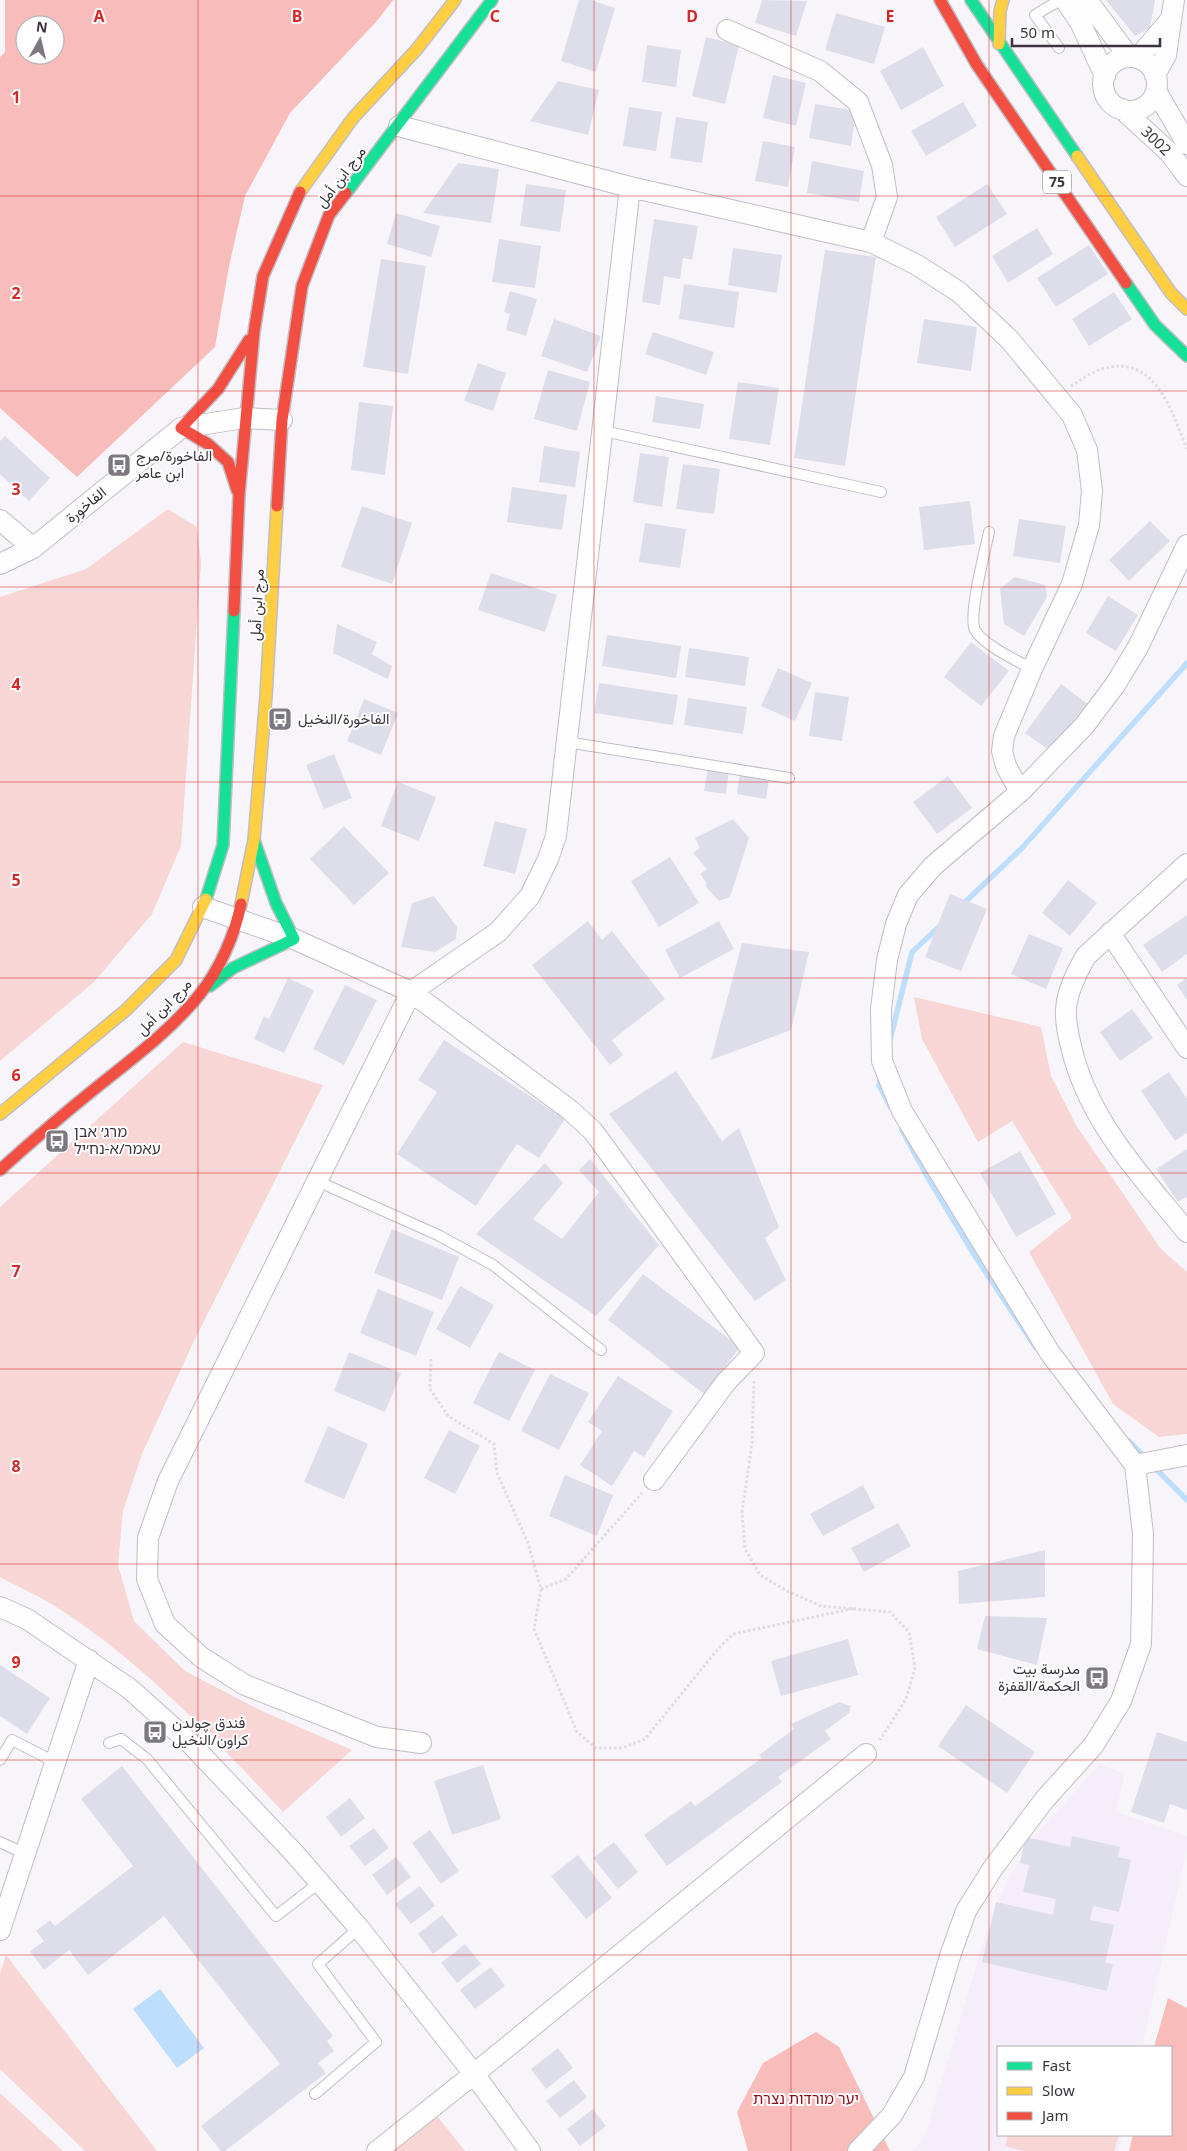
<svg xmlns="http://www.w3.org/2000/svg" width="1187" height="2151" viewBox="0 0 1187 2151" font-family="'Noto Sans',Vazirmatn,'Noto Sans Hebrew',sans-serif">
	<rect width="100%" height="100%" fill="#f8f5fa"/>
	<path fill="#f6edfa" d="M1100 1764 1125 1774 1116 1812 1187 1836V1850L1142 2047H998V2135H1122L1118 2151H912L925 2136 987 1930 1008 1879 1040 1830Z"/>
	<path fill="#f7d6d5" d="M168 509 197 527 201 563 181 846 152 914 94 982 0 1061V597L86 569Z
		M914 997 1041 1027 1051 1076 1076 1125 1161 1249 1187 1272V1434L1159 1437 1113 1404 1029 1252 1072 1218 1012 1121 978 1142 922 1039Z
		M183 1042 323 1085 193 1343 142 1454 123 1511 118 1565 134 1621 185 1671 262 1711 352 1750 283 1812C215 1739 145 1665 61 1610 42 1597 20 1588 0 1577V1207Z
		M6 1955 157 2151H85L0 2069V1974Z
		M0 2093 63 2151H0Z
		M434 2112 465 2151H382Z
		M1008 2135H1119L1114 2151H1024L1005 2146Z"/>
	<path fill="#f8bdbb" fill-rule="evenodd" d="M5 0H393L377 21 290 113 245 196 229 266 215 347 77 477 0 408V57L5 52ZM25 25H55V55H25Z
		M1168 1998 1187 2008V2151H1129L1133 2135H1171V2047H1154Z
		M816 2032 839 2047 890 2151H748L737 2112 763 2063Z"/>
	<path fill="#bedefd" d="M160 1989 204 2048 177 2068 133 2009Z"/>
	<g fill="none" stroke-linecap="round" stroke-linejoin="round">
		<path stroke="#bedefd" stroke-width="5.5" d="M962 905 1022 848 1187 663
			M890 1040 912 952 941 925
			M881 1076 879 1085 891 1108
			M902 1130 928 1178 975 1256 1036 1348
			M1129 1441 1145 1458
			M1153 1466 1187 1500"/>
	</g>
	<path fill="#deddea" d="M579 0H591L615 8 596 72 561 61Z
		M762 0 807 1 796 36 755 23Z
		M1106 0H1155L1150 28 1135 36Z
		M836 13 885 27 874 64 825 50Z
		M706 37 739 45 725 104 692 96Z
		M647 45 681 50 676 87 642 82Z
		M923 47 944 86 901 110 880 71Z
		M773 75 806 83 796 126 763 118Z
		M558 81 599 90 588 135 530 121Z
		M963 102 977 126 926 156 911 131Z
		M815 104 856 111 851 146 809 138Z
		M629 107 662 112 656 151 623 146Z
		M676 117 708 122 702 163 670 158Z
		M763 141 795 147 788 187 755 181Z
		M812 161 864 171 859 202 807 193Z
		M458 163 499 169 491 223 423 213Z
		M526 184 566 190 560 232 520 226Z
		M987 184 1007 214 955 247 936 217Z
		M396 213 440 226 431 257 387 244Z
		M654 219 698 226 692 260 683 258 680 279 664 276 660 305 642 302Z
		M1037 228 1053 254 1008 283 992 256Z
		M499 239 541 246 535 288 492 282Z
		M1089 245 1108 274 1056 307 1037 278Z
		M733 248 782 255 777 293 728 285Z
		M825 250 876 257 845 466 794 458Z
		M381 259 426 266 408 374 363 367Z
		M684 284 739 292 734 328 679 319Z
		M510 291 537 299 526 336 506 330 510 314 504 312Z
		M1114 292 1132 319 1089 346 1072 319Z
		M554 319 601 336 587 372 541 356Z
		M924 319 977 327 971 371 917 363Z
		M653 332 714 352 706 375 645 354Z
		M478 363 506 373 493 411 464 401Z
		M548 370 590 382 577 431 534 419Z
		M738 382 779 388 770 445 729 439Z
		M656 396 704 404 700 429 652 422Z
		M359 402 393 406 385 475 351 470Z
		M5 436 50 478 29 501 0 474V441Z
		M544 446 580 452 575 487 539 482Z
		M640 453 669 457 662 507 633 502Z
		M683 464 720 469 714 514 676 509Z
		M512 487 567 495 562 530 507 522Z
		M970 501 975 544 924 550 919 507Z
		M362 506 412 523 392 584 341 567Z
		M1019 519 1066 526 1060 563 1013 556Z
		M1150 521 1170 541 1129 581 1109 560Z
		M645 523 686 529 680 568 639 562Z
		M491 573 557 595 545 632 478 610Z
		M1015 577 1045 585 1047 597 1024 636 1004 624 1000 589Z
		M1108 596 1138 615 1116 651 1086 633Z
		M337 624 377 642 372 654 392 666 388 679 333 653Z
		M607 635 681 646 676 678 602 666Z
		M971 642 1009 671 981 706 944 677Z
		M689 648 749 657 745 686 685 677Z
		M778 668 812 683 795 721 761 706Z
		M599 683 678 695 673 725 594 713Z
		M1061 684 1089 705 1053 753 1025 733Z
		M815 692 849 697 842 741 809 736Z
		M688 698 747 707 743 734 684 725Z
		M364 699 398 713 381 755 347 741Z
		M334 754 352 798 324 809 306 765Z
		M708 767 729 770 726 794 704 791Z
		M740 771 770 775 766 799 737 794Z
		M948 776 972 808 937 834 913 802Z
		M398 782 436 797 419 841 381 826Z
		M733 819 749 838 730 897 719 901 706 887V882L700 874 707 869 693 853 700 848 695 838Z
		M495 821 527 829 515 874 483 866Z
		M344 826 389 873 354 905 310 859Z
		M670 857 699 903 659 927 631 881Z
		M1068 880 1097 903 1070 936 1042 913Z
		M950 894 987 909 961 971 925 957Z
		M434 896 457 927 456 939 435 952 401 947 412 903Z
		M1187 915V954L1162 972 1143 945Z
		M588 921 602 940 612 931 665 999 612 1040 623 1055 610 1065 532 965Z
		M719 921 734 949 680 978 665 950Z
		M1029 934 1063 948 1046 989 1011 974Z
		M742 943 809 952 791 1030 711 1060Z
		M288 978 314 990 284 1053 254 1039 264 1016 269 1019Z
		M1187 978V1000L1177 985Z
		M345 985 377 1000 344 1065 313 1049Z
		M1132 1009 1153 1038 1120 1061 1100 1032Z
		M444 1040 565 1119 539 1158 517 1144 476 1206 397 1154 437 1092 418 1080Z
		M676 1071 722 1141 739 1128 779 1227 765 1238 786 1280 755 1301 609 1114Z
		M1169 1072 1187 1099V1133L1175 1141 1141 1091Z
		M1187 1149V1197L1178 1202 1156 1169Z
		M1020 1151 1056 1214 1016 1237 980 1173Z
		M590 1159 659 1245 596 1316 476 1234 545 1163 563 1183 533 1219 562 1239 599 1192 579 1170Z
		M392 1229 459 1257 442 1300 374 1273Z
		M643 1274 740 1347 704 1394 608 1320Z
		M460 1286 494 1305 470 1348 436 1329Z
		M378 1289 434 1312 416 1356 360 1333Z
		M349 1352 401 1373 385 1412 334 1391Z
		M499 1352 535 1370 509 1421 473 1403Z
		M550 1374 589 1393 559 1450 521 1431Z
		M618 1376 673 1411 644 1457 634 1451 612 1486 580 1465 602 1431 588 1422Z
		M328 1426 368 1444 344 1499 304 1482Z
		M449 1430 480 1446 455 1494 424 1478Z
		M565 1475 613 1495 597 1536 549 1516Z
		M863 1485 875 1508 823 1536 810 1514Z
		M898 1523 911 1546 864 1572 851 1548Z
		M1045 1550V1597L959 1604 958 1571Z
		M985 1616 1047 1618 1037 1665 977 1649Z
		M848 1639 858 1675 781 1696 771 1661Z
		M0 1665 50 1698 27 1734 0 1716Z
		M839 1702 851 1706 849 1713 825 1731 831 1739 778 1777 782 1782 667 1866 644 1835 691 1801 695 1806 762 1758 759 1755 794 1729 791 1724Z
		M966 1705 1035 1752 1007 1793 938 1746Z
		M1157 1732 1187 1742V1810L1170 1804 1164 1823 1131 1812Z
		M483 1765 501 1819 452 1835 434 1781Z
		M122 1766 333 2036 327 2041 334 2051 318 2063 326 2073 225 2151H221L201 2126 280 2064 164 1916 88 1975 69 1950 44 1970 30 1951 44 1941 36 1931 50 1920 55 1926 133 1866 81 1799Z
		M350 1798 365 1818 341 1837 326 1817Z
		M374 1828 389 1848 365 1866 349 1846Z
		M430 1830 459 1871 441 1884 412 1843Z
		M1072 1836 1120 1847 1118 1857 1131 1860 1119 1912 1093 1906 1090 1920 1114 1925 1105 1963 1113 1964 1107 1991 982 1962 996 1902 1053 1915 1056 1899 1023 1892 1029 1865 1020 1863 1026 1837 1070 1847Z
		M614 1842 638 1872 618 1889 593 1858Z
		M578 1855 612 1898 586 1919 551 1876Z
		M396 1857 411 1877 387 1895 372 1875Z
		M420 1886 435 1906 411 1924 395 1904Z
		M442 1915 458 1935 433 1954 418 1934Z
		M465 1944 481 1964 457 1983 441 1963Z
		M491 1967 505 1986 475 2009 460 1990Z
		M558 2048 573 2068 546 2089 531 2069Z
		M574 2080 587 2097 560 2118 546 2101Z
		M593 2109 606 2126 580 2146 567 2129Z"/>
	<g fill="none" stroke-linecap="round" stroke-linejoin="round">
		<g stroke="#c2bdc4" stroke-width="12">
			<path id="lane" d="M1059 48 1035 15 1060 0
				M604 431 881 492
				M989 532C985 551 968 615 975 630 983 645 1018 661 1032 669
				M567 742 789 778
				M317 1181 438 1235 493 1265 601 1350
				M109 1743 121 1739 147 1759 276 1916 319 1883
				M0 1760 12 1740 55 1762
				M0 1842 25 1854
				M315 2094 376 2042 318 1964 359 1928"/>
		</g>
		<g stroke="#c2bdc4" stroke-width="22">
			<path id="street" d="M1065 0 1080 22 1105 76
				M1087 0 1129 57
				M727 30 820 71 858 102 882 165 887 197 871 242
				M1103 84a27 27 0 1 1 54 0a27 27 0 1 1-54 0Z
				M1138 58 1171 19
				M1155 75 1166 55 1174 0
				M1156 91 1187 144
				M1122 109 1170 153 1187 176
				M399 126 630 187 871 242 917 265 959 292 1009 339 1072 415 1087 450 1092 491 1089 525 1072 584 1032 669 1004 736 1002 751 1006 766 1020 792
				M0 520 33 548
				M0 564 33 548 181 428 244 418 282 420
				M1187 864 1086 956C1077 972 1067 991 1066 1009 1065 1025 1070 1043 1074 1058 1094 1127 1143 1178 1187 1232
				M203 907 294 939 411 992 570 1110 593 1131 754 1353 726 1382 654 1480
				M1110 933 1187 1048
				M1135 1465 1187 1455
				M0 1607 27 1619 130 1689 189 1742 295 1854 359 1928 474 2074 530 2151
				M421 1743 377 1737 245 1685 201 1657 165 1624 147 1579 148 1538 168 1481 411 992 498 932 530 896 548 859 556 836 630 187
				M0 1930 89 1660
				M377 2151 474 2074 866 1754
				M858 2151 892 2115 914 2077 951 1953 966 1911 993 1868 1045 1799 1093 1746 1121 1701 1141 1644 1142 1597 1143 1534 1135 1465 1050 1353 902 1111 882 1061 881 1009 887 960 896 924 908 895 933 866 1020 792 1084 726 1115 685 1138 647 1187 545"/>
		</g>
		<g stroke="#c2bdc4" stroke-width="14">
			<path id="fast" d="M971 0 1077 156
				M346 193 492 0
				M1126 283 1155 325 1187 356
				M206 899 223 845 234 611
				M210 986 233 968 294 939 276 903 254 840"/>
		</g>
		<g stroke="#c2bdc4" stroke-width="14">
			<path id="slow" d="M999 44 1000 11 1003 0
				M1077 156 1171 293 1187 309
				M300 192 353 118 417 49 455 0
				M241 904 254 840 266 696 277 506
				M0 1114 126 1010 176 960 206 899"/>
		</g>
		<g stroke="#c2bdc4" stroke-width="14">
			<path id="jam" d="M940 0 977 65 1126 283
				M237 490 228 462 208 444 181 428 218 389 249 340
				M277 506 282 420 302 286 329 215 346 193
				M234 611 239 495 254 332 263 276 300 192
				M0 1170C33 1140 67 1111 102 1083 136 1056 173 1028 200 994 220 969 235 934 241 904"/>
		</g>
		<path stroke="#dedcdf" stroke-width="3" stroke-dasharray="2.5 2.5" stroke-linecap="butt" d="M1071 386C1081 380 1091 372 1102 369 1156 353 1171 411 1187 449
			M431 1359 430 1389 448 1416 494 1444 497 1473 528 1543 541 1589 534 1629 577 1732 596 1748H622L645 1739 717 1650 733 1634 856 1608
			M754 1381 752 1443 742 1513 745 1549 760 1575 787 1591 821 1606 890 1612 909 1632 915 1668 906 1699 880 1740
			M541 1589 566 1579 642 1493"/>
		<use href="#lane" stroke="#fefefe" stroke-width="10"/>
		<use href="#street" stroke="#fefefe" stroke-width="20"/>
		<use href="#fast" stroke="#16e098" stroke-width="11"/>
		<use href="#slow" stroke="#ffcf43" stroke-width="11"/>
		<use href="#jam" stroke="#f24e42" stroke-width="11"/>
	</g>
	<path fill="none" stroke="#d62828" stroke-width="1" stroke-opacity="0.55" d="M198 0V2151M396 0V2151M594 0V2151M791 0V2151M989 0V2151M0 196H1187M0 391H1187M0 587H1187M0 782H1187M0 978H1187M0 1173H1187M0 1369H1187M0 1564H1187M0 1760H1187M0 1955H1187"/>
	<defs>
		<g id="bus-square" transform="scale(1.25)"><rect x="-9" y="-9" width="18" height="18" rx="4" fill="#7d7780" stroke="#fff"/><path d="M-5-6H5V4H4V6H2V4H-2V6H-4V4H-5ZM-3.5-4V0h7V-4ZM-3.5 1.2v1.5H-2V1.2ZM2 1.2v1.5H3.5V1.2Z" fill="#fff"/></g>
	</defs>
	<g fill-rule="evenodd">
		<use href="#bus-square" x="119" y="465"/>
		<use href="#bus-square" x="280" y="719"/>
		<use href="#bus-square" x="57" y="1141"/>
		<use href="#bus-square" x="1097" y="1678"/>
		<use href="#bus-square" x="155" y="1732"/>
	</g>
	<g text-anchor="middle" stroke-width="4" stroke-linejoin="round" paint-order="stroke">
		<rect fill="#fff" stroke="#767078" stroke-width="1" x="1043" y="170.5" width="28" height="23" rx="4"/>
		<g font-size="14" font-weight="bold" fill="#3b333e">
			<text x="1057" y="187">75</text>
		</g>
		<g font-size="15" fill="#3b333e" stroke="#fff">
			<text transform="translate(1156 141) rotate(44)" y="5">3002</text>
			<text transform="translate(341 177) rotate(-53)" y="5">مرج ابن أمل</text>
			<text transform="translate(86 505) rotate(-39)" y="5">الفاخورة</text>
			<text transform="translate(257 605) rotate(-87)" y="5">مرج ابن أمل</text>
			<text transform="translate(164 1007) rotate(-46)" y="5">مرج ابن أمل</text>
		</g>
		<g font-size="15" fill="#3b333e" stroke="#fff" text-anchor="start">
			<text x="136" y="461">الفاخورة/مرج<tspan x="136" dy="17">ابن عامر</tspan></text>
			<text x="298" y="724">الفاخورة/النخيل</text>
			<text x="74" y="1137">מרג׳ אבן<tspan x="74" dy="17">עאמר/א-נח׳יל</tspan></text>
			<text x="1080" y="1674" text-anchor="end">مدرسة بيت<tspan x="1080" dy="17">الحكمة/القفزة</tspan></text>
			<text x="172" y="1728">فندق چولدن<tspan x="172" dy="17">كراون/النخيل</tspan></text>
		</g>
		<g font-size="15" fill="#8d0c17" stroke="#fff">
			<text x="806" y="2104">יער מורדות נצרת</text>
		</g>
	</g>
	<g font-size="16" text-anchor="middle" font-weight="bold" fill="#d62828" stroke="#fff" stroke-width="4" stroke-linejoin="round" paint-order="stroke">
		<text x="99" y="22">A</text>
		<text x="297" y="22">B</text>
		<text x="495" y="22">C</text>
		<text x="692" y="22">D</text>
		<text x="890" y="22">E</text>
		<text x="16" y="103">1</text>
		<text x="16" y="299">2</text>
		<text x="16" y="495">3</text>
		<text x="16" y="690">4</text>
		<text x="16" y="886">5</text>
		<text x="16" y="1081">6</text>
		<text x="16" y="1277">7</text>
		<text x="16" y="1472">8</text>
		<text x="16" y="1668">9</text>
	</g>
	<rect x="997" y="2046" width="175" height="90" fill="#ffffff" stroke="#b1adb2"/>
	<rect x="1007" y="2062" width="25" height="8" fill="#16e098" stroke="#b1adb2"/>
	<text x="1042" y="2071" font-size="15" fill="#3b333e">Fast</text>
	<rect x="1007" y="2087" width="25" height="8" fill="#ffcf43" stroke="#b1adb2"/>
	<text x="1042" y="2096" font-size="15" fill="#3b333e">Slow</text>
	<rect x="1007" y="2112" width="25" height="8" fill="#f24e42" stroke="#b1adb2"/>
	<text x="1042" y="2121" font-size="15" fill="#3b333e">Jam</text>
	<g transform="translate(40 40) rotate(8)"><circle r="24" fill="#ffffff" stroke="#b1adb2"/>
	<path d="M0-4L9 19L0 12L-9 19Z" fill="#7d7780"/>
	<text y="-8" font-size="14" font-weight="bold" text-anchor="middle" fill="#3b333e">N</text>
	</g>
	<path d="M1012 38v8h148v-8" fill="none" stroke="#3b333e" stroke-width="2.5"/>
	<text x="1020" y="38" font-size="15" fill="#3b333e" stroke="#ffffff" stroke-width="4" paint-order="stroke">50 m</text>
</svg>
